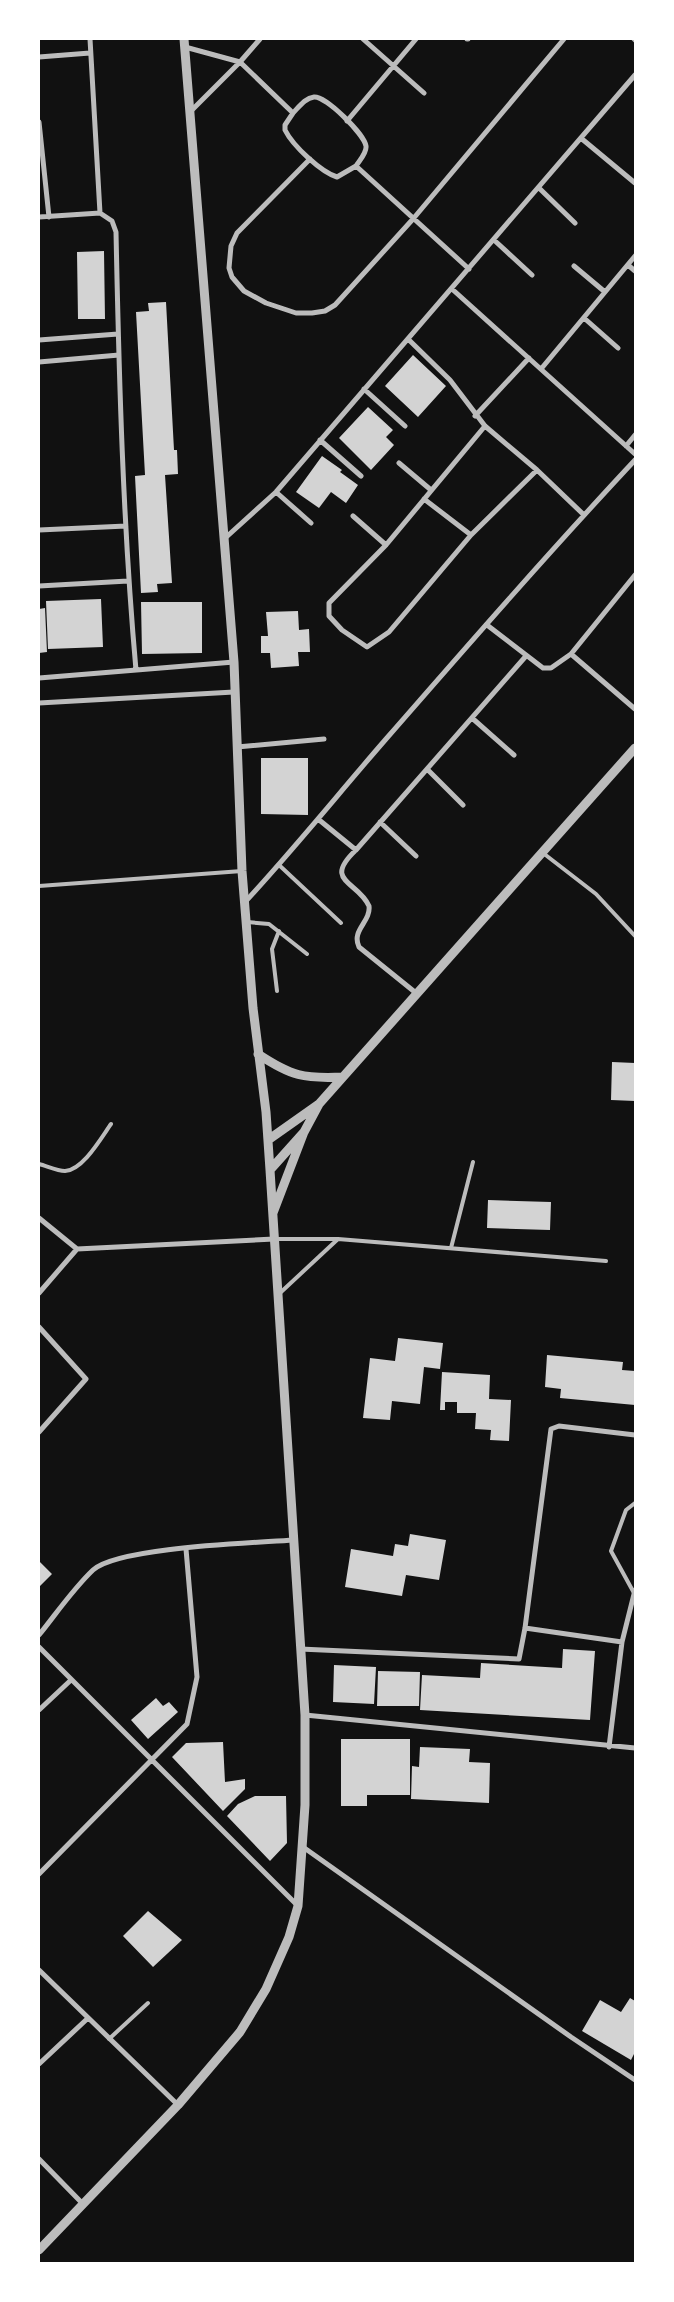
<svg xmlns="http://www.w3.org/2000/svg" width="674" height="2302" viewBox="0 0 674 2302" font-family="'Golos Text',sans-serif">
	<rect width="100%" height="100%" fill="#111"/>
	<path fill="#d3d3d3" d="M104 251 105 319H78L77 252Z
		M166 302 174 450H177L178 474 165 475 172 583 157 584 158 592 141 593 135 476 145 475 136 312 149 311 148 303Z
		M413 355 446 386 418 417 385 386Z
		M368 407 393 430 386 437 394 445 371 470 339 438Z
		M322 456 342 470 340 472 358 485 346 503 331 492 319 508 296 492Z
		M101 599 103 647 48 649 46 601Z
		M141 602H202V653L142 654Z
		M45 608 47 652 39 653V609Z
		M298 611 299 630 309 629 310 652H298L299 666 271 668 270 653H261V636H268L266 612Z
		M261 758H308V815L261 814Z
		M612 1062 635 1063V1101L611 1100Z
		M488 1200 551 1202 550 1230 487 1228Z
		M398 1338 443 1343 440 1369 424 1367 420 1404 392 1401 390 1420 363 1418 370 1358 395 1361Z
		M547 1355 623 1362 622 1370 635 1371V1405L560 1398 561 1389 545 1387Z
		M442 1372 490 1375 489 1399 511 1400 509 1441 490 1440 491 1430 475 1429 476 1413H457V1402H445V1410H440Z
		M410 1534 446 1540 439 1580 406 1575 402 1596 345 1587 351 1549 393 1556 395 1544 408 1546Z
		M39 1561 52 1574 39 1587Z
		M563 1649 595 1651 590 1720 420 1710 422 1675 480 1678 481 1663 562 1668Z
		M334 1665 376 1667 374 1704 333 1702Z
		M378 1671 420 1672 419 1706H377Z
		M156 1698 163 1706 169 1702 178 1712 148 1739 131 1720Z
		M341 1739H410V1795H367V1806H341Z
		M223 1742 225 1782 245 1779V1789L223 1811 172 1757 186 1743Z
		M420 1747 470 1749 469 1762 490 1763 489 1803 411 1799 412 1766 419 1767Z
		M255 1796H286L287 1843 270 1861 227 1816 238 1804Z
		M148 1911 182 1940 153 1967 123 1936Z
		M630 1998 635 2001V2052L631 2060 582 2031 600 2000 621 2012Z"/>
	<g fill="none" stroke-linecap="round" stroke-linejoin="round">
		<path stroke="#bcbcbc" stroke-width="4" d="M543 853 596 894 635 936
			M279 865 341 923
			M39 886 242 871
			M247 922 269 924 307 954
			M277 991 272 949 279 931
			M39 1164C47 1166 57 1171 65 1171 83 1170 101 1138 111 1124
			M276 1239H338L606 1261
			M451 1248 473 1162
			M280 1293 338 1239
			M634 1593 611 1551 626 1510 635 1503
			M109 2039 148 2003"/>
		<path stroke="#bcbcbc" stroke-width="5" d="M90 39 100 213 112 221 116 232C119 378 123 525 136 670
			M363 39 424 93
			M467 39H468
			M634 39 635 40
			M185 47 240 62 293 113 285 125V130C293 146 321 172 337 177L356 166 469 269
			M39 57 90 53
			M191 111 240 62 260 39
			M293 113C299 107 305 98 314 97 326 96 364 134 366 146 367 153 359 161 356 166
			M347 121 416 39
			M39 122 49 217
			M582 139 635 183
			M310 159 237 233 231 246 229 268 232 277 244 291 266 303 296 313H312L325 311 335 305 413 219 564 39
			M539 188 575 223
			M39 217 100 213
			M494 240 532 275
			M628 265 635 271
			M574 266 605 292
			M452 289 635 454
			M584 318 618 348
			M408 339 450 380 485 426 537 470 584 515
			M39 340 118 334
			M39 362 119 355
			M541 369 635 256
			M364 389 405 426
			M475 416 529 358
			M485 426 386 545 329 603V616L342 630 367 647 389 632 471 535 537 470
			M320 440 361 476
			M626 446 635 435
			M399 463 431 490
			M276 492 311 523
			M424 499 471 535
			M353 516 386 545
			M39 530 126 526
			M223 540 276 492 635 75
			M39 586 128 581
			M487 625 543 668H551L571 654 635 709
			M571 654 635 575
			M39 678 234 662
			M39 703 234 692
			M472 718 514 755
			M237 747 324 739
			M427 769 463 805
			M318 819 356 850 526 656
			M380 822 416 856
			M356 850C322 882 358 881 369 906 371 922 351 930 359 947L416 993
			M245 902C294 849 339 793 386 739 468 645 550 551 635 460
			M39 1218 77 1249 274 1239
			M39 1293 77 1249
			M39 1327 86 1379 39 1432
			M525 1628 622 1642
			M39 1635C56 1614 73 1589 93 1570 118 1547 255 1543 293 1540
			M39 1647 298 1906
			M300 1649 519 1659 525 1628 551 1429 559 1426 635 1435
			M39 1710 71 1680
			M305 1715 635 1748
			M609 1747 622 1642 635 1590
			M303 1847 571 2037 635 2080
			M39 1874 187 1724 197 1677 186 1549
			M39 1970 178 2105
			M39 2064 87 2019
			M39 2159 82 2203"/>
		<path stroke="#bcbcbc" stroke-width="9" d="M258 1054C291 1076 304 1079 343 1077
			M268 1140 319 1104 635 748
			M270 1170 304 1132 319 1104
			M273 1213 304 1132
			M39 2250 178 2105 240 2032 266 1989 289 1937 298 1906 305 1805V1715L270 1170 266 1112 253 1008 242 871 234 662 184 39"/>
	</g>
	<rect width="674" height="2302" fill="none" stroke="#ffffff" stroke-width="80"/>
</svg>
